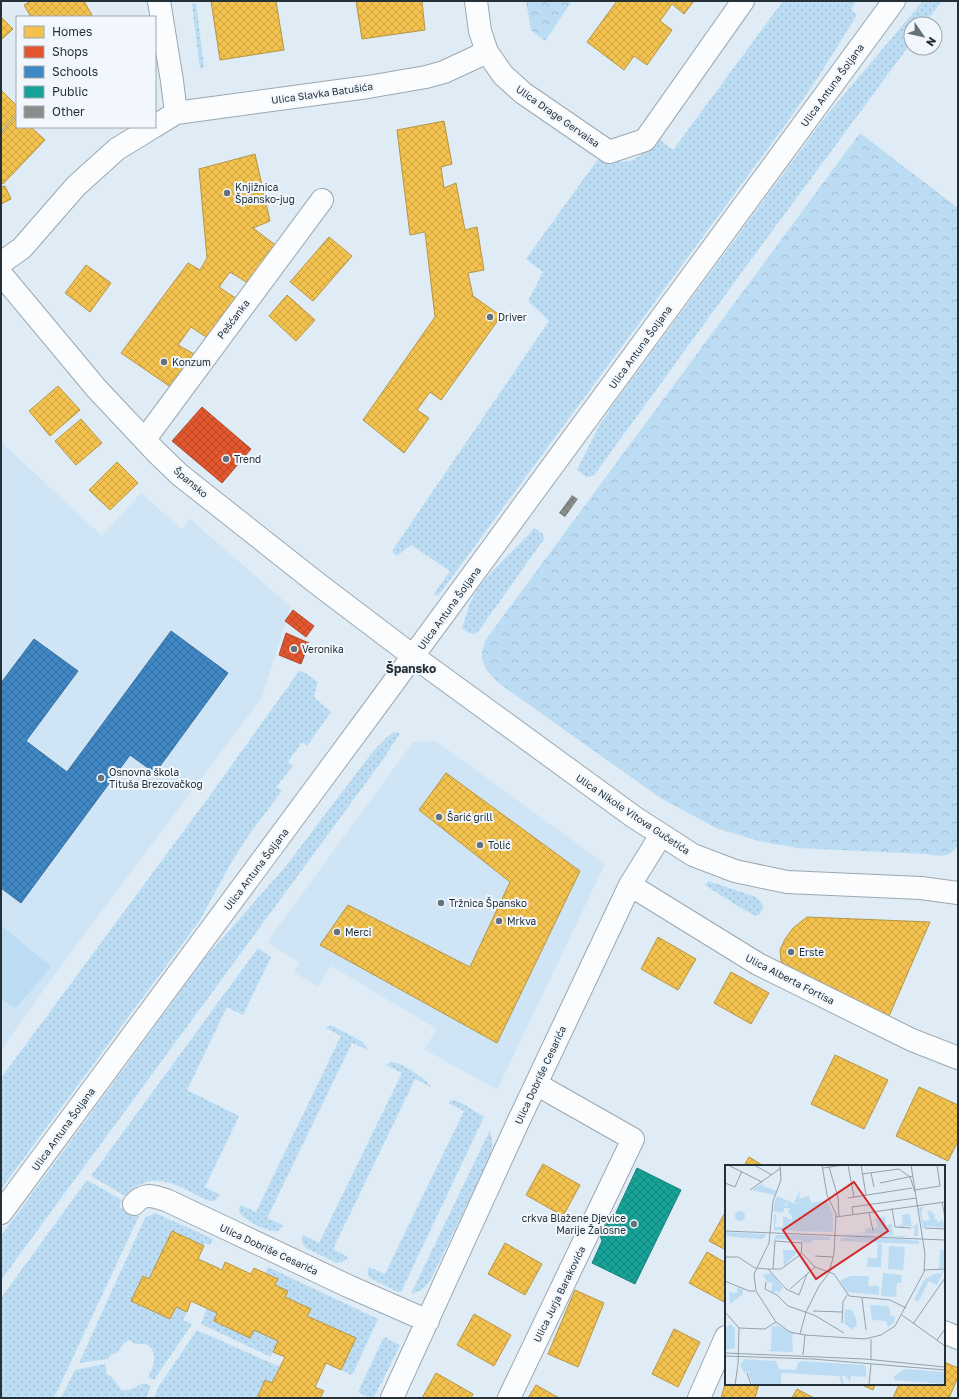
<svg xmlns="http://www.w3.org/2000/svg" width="959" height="1399" viewBox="0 0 959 1399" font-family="'Golos Text',sans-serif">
	<defs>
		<pattern id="grass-dots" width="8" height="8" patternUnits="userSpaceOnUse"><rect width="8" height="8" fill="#bcdcf3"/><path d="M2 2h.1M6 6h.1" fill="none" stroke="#a1bdd1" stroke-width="1.8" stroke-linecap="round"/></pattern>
		<pattern id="forest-crowns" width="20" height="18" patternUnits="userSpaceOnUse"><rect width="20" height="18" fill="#bcdcf3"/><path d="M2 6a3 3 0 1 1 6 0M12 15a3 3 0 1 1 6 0" fill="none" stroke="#a1bdd1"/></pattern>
		<pattern id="homes-cross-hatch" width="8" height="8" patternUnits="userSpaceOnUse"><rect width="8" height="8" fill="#f2c14e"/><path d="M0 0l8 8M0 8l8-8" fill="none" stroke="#cfa645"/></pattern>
		<pattern id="shops-cross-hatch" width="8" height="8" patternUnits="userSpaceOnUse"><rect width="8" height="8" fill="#e4572e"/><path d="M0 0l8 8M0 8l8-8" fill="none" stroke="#b94928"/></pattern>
		<pattern id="schools-cross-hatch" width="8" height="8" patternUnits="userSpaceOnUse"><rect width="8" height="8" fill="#3f88c5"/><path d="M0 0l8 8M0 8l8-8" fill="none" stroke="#3570a1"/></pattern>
		<pattern id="public-cross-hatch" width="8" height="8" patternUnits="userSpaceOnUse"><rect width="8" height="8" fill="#17a398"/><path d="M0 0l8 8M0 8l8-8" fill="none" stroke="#15857d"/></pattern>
		<pattern id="building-cross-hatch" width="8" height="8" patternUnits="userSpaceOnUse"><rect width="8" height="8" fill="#898d8c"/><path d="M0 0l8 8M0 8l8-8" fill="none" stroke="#707473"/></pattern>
	</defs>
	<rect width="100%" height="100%" fill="#dfecf5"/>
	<path fill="#cfe4f4" d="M1 442 102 536 141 493 182 529 190 519 291 607 261 699 63 963 1 1050Z
		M436 741 605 864 497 1090 424 1049 437 1029 331 966 318 987 294 972 299 962 267 942 413 742Z"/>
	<path fill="url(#grass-dots)" d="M783 1H856L851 10 857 15 817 79 783 128 438 596 434 594 450 571 411 545 397 556 392 551 549 321 528 301 543 272 526 259 598 159C607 160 622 163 630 161 641 157 651 146 659 139L673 150Z
		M923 1H942L925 24H911V43L736 280 600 467 593 476 587 477 577 470 600 424 618 398 826 116Z
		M196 3 204 67 200 69 192 4Z
		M534 528 543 534 544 539 478 632C472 636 467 632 462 628 465 620 467 610 471 601 485 572 514 553 534 528Z
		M299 671H302L318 682 314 697 331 712 307 746 302 742 288 762 293 766 276 787 282 791 251 832 231 863 200 920 1 1189V1078L211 794Z
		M395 732 400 734 379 765 1 1280V1236L205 958 286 866 371 754 388 736Z
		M708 881 756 897 761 902 763 909 759 915 756 916 741 908 705 885Z
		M258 948 271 957 243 1015 227 1007 187 1090 239 1116 205 1187 220 1195 214 1201H209C179 1187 153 1166 125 1196L91 1176Z
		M328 1026H333L361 1041 365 1045 368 1050 352 1043 267 1218 283 1225 278 1231C268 1233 244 1220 239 1212L240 1205 256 1212 341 1036 326 1028Z
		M391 1062C401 1062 425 1078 431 1087L415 1079 333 1249 348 1257 344 1261 337 1263 306 1248C302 1244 301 1240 303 1235L319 1243 402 1073 386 1065Z
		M453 1100 460 1102 484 1117 401 1292H398L370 1278C367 1274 367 1271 369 1267L385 1274 464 1111 448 1103Z
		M490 1130 493 1145 488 1161 431 1279C426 1287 420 1292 411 1294Z
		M87 1180 122 1200 119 1207 139 1216 54 1398H1V1298Z
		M155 1213 213 1239 210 1245 205 1243 204 1246 172 1231 149 1279 143 1276 131 1301 170 1319 176 1307 187 1312 183 1320 192 1324 154 1380 148 1377C154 1368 159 1351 147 1345 143 1343 141 1344 137 1344 134 1344 131 1341 128 1340L124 1343 117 1353 112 1354 108 1359 79 1363 145 1218Z
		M268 1267 378 1319 352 1375 341 1370 356 1338 307 1316 310 1309 285 1297 287 1291 275 1285 277 1279 265 1273Z
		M207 1308 217 1313 214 1321 250 1337 254 1330 278 1341 271 1357 201 1324Z
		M197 1330 280 1367 272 1383 265 1380 257 1398H154L159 1386Z
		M384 1337 400 1345 374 1398H369L358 1392Z
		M104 1364 106 1365V1373C126 1386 113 1399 144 1383L151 1386 146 1398H61L75 1370Z"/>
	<path fill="url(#forest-crowns)" d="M526 1H572L545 41 531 30Z
		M860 133 958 208V845C949 859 940 856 925 854L797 848 759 841 716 828 659 797 500 684C484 669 476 659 487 638Z"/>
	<path fill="#bcdcf3" d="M1 925 51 967 15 1009 1 998Z"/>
	<path fill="url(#homes-cross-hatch)" stroke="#b49648" d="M31 1H84L93 17H31L24 5Z
		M211 1H276L284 50 220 60Z
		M356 1H422L425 30 362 39Z
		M617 1H694L684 14 672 4 660 21 672 30 647 65 634 56 624 70 587 42Z
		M1 17 13 29 1 40Z
		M1 90 17 106V114L1 131Z
		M17 116V127H31L45 140 3 184 1 182V133Z
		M444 121 452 164 441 167 444 188 456 183 465 230 477 227 484 270 468 273 473 296 501 316 441 400 430 392 417 410 429 418 404 453 363 420 435 317 425 232 410 235 397 130Z
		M255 154 270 221 253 228 278 247 251 285 230 272 219 287 237 299 209 339 191 327 178 345 196 355 172 388 121 353 188 263 200 270 207 258 199 169Z
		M5 186 11 199 1 204V187Z
		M329 237 352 256 313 301 290 282Z
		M86 265 111 283 90 312 65 293Z
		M287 295 315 320 296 341 269 316Z
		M58 386 80 410 50 436 29 411Z
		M81 419 102 443 76 465 55 441Z
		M117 462 138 483 110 510 89 490Z
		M446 773 580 871 497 1043 320 945 348 905 470 967 510 882 419 810Z
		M807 917 930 922 889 1016 791 971 781 961 780 950 785 939 793 928Z
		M658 937 696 959 678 990 641 969Z
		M731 972 769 993 751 1024 714 1003Z
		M835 1055 888 1080 864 1129 811 1104Z
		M919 1087 958 1105V1141L948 1161 896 1136Z
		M749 1157 764 1166H744Z
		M543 1164 580 1185 563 1216 526 1195Z
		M726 1211V1250L709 1241Z
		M172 1231 204 1246 198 1259 216 1267 222 1270 225 1262 251 1274 254 1268 278 1279 275 1285 288 1291 285 1297 311 1309 307 1316 356 1338 341 1370 326 1363 315 1387 324 1391 320 1398H257L265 1380 272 1383 285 1357 273 1352 278 1341 254 1330 250 1338 214 1321 217 1313 191 1301 187 1312 176 1307 170 1319 131 1301 143 1276 149 1279Z
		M505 1243 542 1264 525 1295 488 1274Z
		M707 1252 726 1263V1303L689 1283Z
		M575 1290 604 1303 578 1367 548 1354Z
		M474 1314 511 1335 494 1366 457 1345Z
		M674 1329 700 1342 678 1387 652 1374Z
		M944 1362 958 1368V1377L949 1398H893L899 1384H944Z
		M436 1373 473 1394 471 1398H422Z
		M726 1381V1384H759L755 1398H721Z
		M860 1384H875L873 1390Z
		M536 1385 559 1398H528Z
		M797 1389 814 1398H792Z"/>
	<path fill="url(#shops-cross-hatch)" stroke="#ab4c31" d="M202 407 251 449 222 483 172 441Z
		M293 610 314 626 306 637 285 621Z
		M286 633 309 643 301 664 279 655Z"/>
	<path fill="url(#schools-cross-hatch)" stroke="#376e9b" d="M171 631 228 673 155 773 130 755 21 903 1 888V683L34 639 78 671 26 741 67 772Z"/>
	<path fill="url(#public-cross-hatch)" stroke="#1b817c" d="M637 1168 681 1190 635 1284 592 1263 602 1241 597 1227 612 1221Z"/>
	<path fill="url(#building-cross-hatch)" d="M572 495 578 499 565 517 559 513Z"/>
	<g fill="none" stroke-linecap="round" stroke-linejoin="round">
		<g stroke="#9ca8b0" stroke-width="24">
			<path id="minor" d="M159 1 172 81 176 113
				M476 1 480 31 487 52 503 75 523 93 609 152 645 140 743 1
				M155 126 176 113 368 87 426 77 444 72 487 52
				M1 263 22 248 76 186 117 149 153 127
				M1 274 96 388 157 453 180 475 318 584 413 656 634 817 693 855 735 871 787 882 921 888 958 893
				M145 439 322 200
				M630 885 758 964 912 1040 958 1058
				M134 1204C145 1192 152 1196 166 1200L348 1286 428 1321
				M1 1213 377 705 894 1
				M944 1332 958 1338
				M392 1398 519 1120 630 885 661 835
				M509 1398 633 1139 536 1084
				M699 1398 726 1337"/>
		</g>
		<use href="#minor" stroke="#fafcfe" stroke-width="22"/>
	</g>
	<g fill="#66727b" stroke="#f1f7fc" stroke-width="1.5">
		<circle cx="227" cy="193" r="4"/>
		<circle cx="490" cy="317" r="4"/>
		<circle cx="164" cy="362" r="4"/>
		<circle cx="226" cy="459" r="4"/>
		<circle cx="294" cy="649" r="4"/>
		<circle cx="101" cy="778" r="4"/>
		<circle cx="439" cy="817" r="4"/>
		<circle cx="480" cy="845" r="4"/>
		<circle cx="441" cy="903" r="4"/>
		<circle cx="499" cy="921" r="4"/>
		<circle cx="337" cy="932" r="4"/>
		<circle cx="791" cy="952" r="4"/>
		<circle cx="634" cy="1224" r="4"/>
	</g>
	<g text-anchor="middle" stroke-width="4" stroke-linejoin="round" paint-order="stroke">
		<g font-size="10" fill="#253139" stroke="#f1f7fc">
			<text transform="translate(832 85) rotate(-54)" y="4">Ulica Antuna Šoljana</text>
			<text transform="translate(322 93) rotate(-8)" y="4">Ulica Slavka Batušića</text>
			<text transform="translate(558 116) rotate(35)" y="4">Ulica Drage Gervaisa</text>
			<text transform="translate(233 319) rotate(-53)" y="4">Pešćanka</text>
			<text transform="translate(640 347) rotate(-54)" y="4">Ulica Antuna Šoljana</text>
			<text transform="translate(191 482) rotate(40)" y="4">Špansko</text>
			<text transform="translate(449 608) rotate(-54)" y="4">Ulica Antuna Šoljana</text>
			<text transform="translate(633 814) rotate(34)" y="4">Ulica Nikole Vitova Gučetića</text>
			<text transform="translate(256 869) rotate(-53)" y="4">Ulica Antuna Šoljana</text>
			<text transform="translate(790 979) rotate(27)" y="4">Ulica Alberta Fortisa</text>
			<text transform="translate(540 1075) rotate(-65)" y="4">Ulica Dobriše Cesarića</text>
			<text transform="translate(63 1129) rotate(-54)" y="4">Ulica Antuna Šoljana</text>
			<text transform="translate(269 1249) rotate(25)" y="4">Ulica Dobriše Cesarića</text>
			<text transform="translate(559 1294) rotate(-64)" y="4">Ulica Jurja Barakovića</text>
		</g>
		<g font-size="10" fill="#253139" stroke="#f1f7fc" text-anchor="start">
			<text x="235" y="191">Knjižnica<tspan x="235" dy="12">Špansko-jug</tspan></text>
			<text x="498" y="321">Driver</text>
			<text x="172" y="366">Konzum</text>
			<text x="234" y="463">Trend</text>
			<text x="302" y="653">Veronika</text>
			<text x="109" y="776">Osnovna škola<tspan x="109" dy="12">Tituša Brezovačkog</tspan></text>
			<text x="447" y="821">Šarić grill</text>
			<text x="488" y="849">Tolić</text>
			<text x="449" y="907">Tržnica Špansko</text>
			<text x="507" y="925">Mrkva</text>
			<text x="345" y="936">Merci</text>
			<text x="799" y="956">Erste</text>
			<text x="626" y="1222" text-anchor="end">crkva Blažene Djevice<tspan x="626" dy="12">Marije Žalosne</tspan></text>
		</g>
		<g font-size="12" font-weight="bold" fill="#253139" stroke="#f1f7fc">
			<text x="411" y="673">Špansko</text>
		</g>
	</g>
	<g transform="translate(725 1165)">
		<rect width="220" height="220" fill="#dfecf5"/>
		<path d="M38 18V21L51 26 49 30 27 25ZM75 25 74 34 84 31 86 38H69ZM51 31 49 39 52 31 61 35 60 42 64 37 61 39V35L71 39H83L95 66 49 65V48L51 50 50 62H58V51L67 55V51L63 48 65 43H59L58 48 48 46ZM199 41 196 48 198 56 205 55 202 46H207L208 50 210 48 209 54H212V58L218 54 219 63 202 61 198 64 195 50 198 69 194 43ZM185 49 187 62 193 58V71H189L190 64 185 61 172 62 178 59 177 50ZM160 51 161 61 167 58 168 70 130 68 140 67V64L145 62 148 67V63L153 62 150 54ZM0 67 40 69 41 71 37 74 9 72 0 70ZM115 69 180 71 181 72 133 71ZM51 70H67L106 72 105 75H88L86 78H78L75 75 52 74 47 78ZM131 72 176 74 194 76V79L115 76 116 73ZM215 85H220V102L214 105ZM220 104 212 120 204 116 193 137 189 134 200 114 212 108 217 109 216 107ZM46 108 59 124 65 127 57 123 54 128 51 125 49 128 46 126 48 118 42 117 38 110ZM126 111H144L143 121H154V130L122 127 115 115ZM12 122 18 125V129L5 139 4 127 12 128ZM6 159 10 164V183L0 185V163ZM50 159 70 169 67 170 68 187 39 186 46 185 47 161 53 162ZM19 194 51 196 54 204 71 205 73 198 77 196 139 200 141 202V212L126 211 124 220V215L120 212 123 211H117L119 220H112L117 219 114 211 26 206 20 208 15 201ZM180 204 220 207V219L169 215V211ZM26 206 56 208V220H28L23 208Z" fill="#bcdcf3"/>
		<path d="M102 36 108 49V67L68 66 70 39ZM58 85H74L59 101ZM145 140 162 141 165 144V151H170L169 157 163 162 161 156 147 155ZM120 144 127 145 131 153 132 162H128L127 165 119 158ZM202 210 219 211 220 215H202Z" fill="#bcdcf3"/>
		<path d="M10 51a5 5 0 1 1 10 0a5 5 0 1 1-10 0ZM153 78 157 79 156 102H142L143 93H152ZM164 81 180 82 178 105 163 104ZM158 108 177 110 176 118H172L171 132 156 131Z" fill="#bcdcf3"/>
		<path fill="none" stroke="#95a1aa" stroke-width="1" d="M3 0 37 17M29 0 47 10M55 0 56 15 48 36 44 78 29 109 31 126 51 157 65 167 80 170 140 174 156 170 170 161 199 107 200 89 186 0M123 0 129 32M136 0 141 30M104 2 113 32 114 51M98 3 119 0M146 8 149 22M137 9 174 4 185 12M185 12 190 27M0 18 10 22 17 6M155 18 188 11M25 25 56 3M190 25 215 21 212 0M123 33 187 23M217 37 220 53M167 43 170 62 186 63M144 47 148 66M128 49 127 42 191 33M111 52 220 37M200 63 220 64M0 66 220 75M77 88 90 102 109 109 124 131 165 135 181 143M90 91 108 92M0 92H13L30 103 43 104H56L76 89 77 78 50 76 48 104M43 104 61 124 74 130 82 109M199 105 220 104M0 116 24 126H30M41 117 40 124 52 130 63 141 89 150 119 168M65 124 90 102M137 133 141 165M88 146 117 147M0 147 14 163 40 164 51 157M177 150 220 181M117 158 118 137 122 130M188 159 220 113M75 169 81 147 94 121 104 108 109 89 111 49 102 30 97 0M212 175 220 164M0 188 140 194 220 202M78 190 80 170M0 191 88 194 220 205M146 194V174M22 208 26 220M10 220 13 199 14 163M144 220 146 199"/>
		<path fill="#d62828" fill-opacity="0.15" stroke="#d62828" stroke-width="2" d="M129 17 163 66 91 114 58 65Z"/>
		<rect width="220" height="220" fill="none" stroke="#253139" stroke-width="2"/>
	</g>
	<rect width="959" height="1399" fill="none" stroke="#253139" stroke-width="4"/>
	<rect x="16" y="16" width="140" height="112" fill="#f1f7fc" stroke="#9fa8ae"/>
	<rect x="24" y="26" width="20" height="12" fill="#f2c14e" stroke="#9fa8ae"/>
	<text x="52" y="36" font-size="12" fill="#253139">Homes</text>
	<rect x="24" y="46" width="20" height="12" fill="#e4572e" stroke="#9fa8ae"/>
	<text x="52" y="56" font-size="12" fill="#253139">Shops</text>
	<rect x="24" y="66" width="20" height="12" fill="#3f88c5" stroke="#9fa8ae"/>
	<text x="52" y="76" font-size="12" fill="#253139">Schools</text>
	<rect x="24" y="86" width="20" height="12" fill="#17a398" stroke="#9fa8ae"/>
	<text x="52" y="96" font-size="12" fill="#253139">Public</text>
	<rect x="24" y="106" width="20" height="12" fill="#898d8c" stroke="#9fa8ae"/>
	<text x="52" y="116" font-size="12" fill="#253139">Other</text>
	<g transform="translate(923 36) rotate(124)"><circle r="19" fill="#f1f7fc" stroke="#9fa8ae"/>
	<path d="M0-3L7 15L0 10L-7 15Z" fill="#66727b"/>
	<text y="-6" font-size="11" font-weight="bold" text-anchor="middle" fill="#253139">N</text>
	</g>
</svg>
